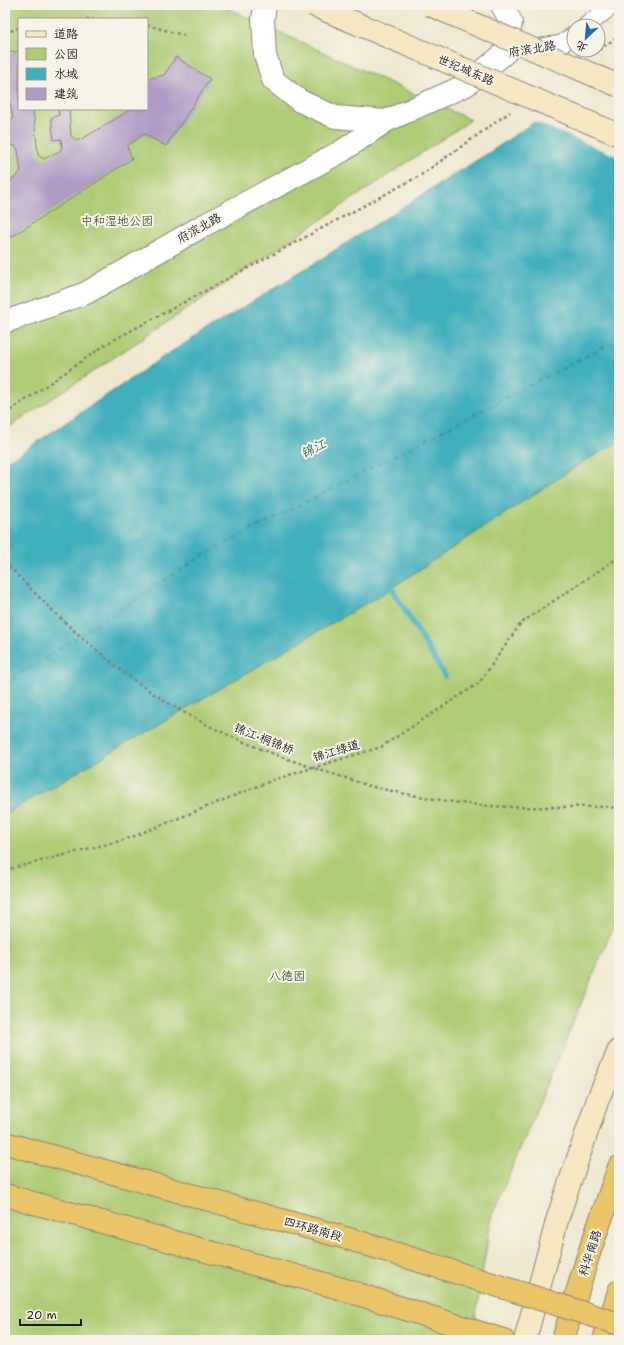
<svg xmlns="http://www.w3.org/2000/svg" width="624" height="1345" viewBox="0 0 624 1345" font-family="'Shantell Sans','LXGW WenKai TC',sans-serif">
	<rect width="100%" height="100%" fill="#f7f3e8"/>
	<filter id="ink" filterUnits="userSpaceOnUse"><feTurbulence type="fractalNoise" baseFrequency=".025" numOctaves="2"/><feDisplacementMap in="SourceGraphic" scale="8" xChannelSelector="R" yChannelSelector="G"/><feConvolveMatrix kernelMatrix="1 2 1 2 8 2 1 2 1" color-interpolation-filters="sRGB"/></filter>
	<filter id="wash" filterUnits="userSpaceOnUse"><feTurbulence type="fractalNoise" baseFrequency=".012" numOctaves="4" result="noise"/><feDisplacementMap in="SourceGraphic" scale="16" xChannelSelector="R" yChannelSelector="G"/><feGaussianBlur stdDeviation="0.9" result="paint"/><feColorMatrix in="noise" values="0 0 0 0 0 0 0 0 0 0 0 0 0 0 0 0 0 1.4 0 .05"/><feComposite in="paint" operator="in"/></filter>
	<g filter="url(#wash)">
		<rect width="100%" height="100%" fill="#efe8cf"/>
		<path fill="#aecc74" stroke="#657448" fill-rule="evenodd" d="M5 5H220L471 120 5 430ZM19 19H147V109H19Z
			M619 442V913L491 1218 472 1340H5V814L387 591 586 460Z"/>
		<path fill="#40afbc" stroke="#2e666c" d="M619 65V442L586 460 387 591 5 814V461L18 455 166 355 307 268 493 150Z"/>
		<path fill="#efe8cf" d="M618 63H619V157L533 121Z"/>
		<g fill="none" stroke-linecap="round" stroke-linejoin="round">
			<path stroke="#40afbc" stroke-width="6" d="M388 582 445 676"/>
			<path stroke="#2c5e64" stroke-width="1" stroke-dasharray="5 4" stroke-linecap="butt" d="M5 684 202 556 619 339"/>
		</g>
		<g id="blocks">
			<path fill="#af9bc5" d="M19 51V109H33L38 155 44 159 60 151 62 147 61 139 54 140 51 118 59 115 58 109H69L71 136 76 140H80L132 109H147V79L164 75 176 57 210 79 166 146 144 134 127 146 132 159 5 241V184L17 176 21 171 18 150 15 146 11 145 5 148V128L9 125 13 118 5 79V53Z"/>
		</g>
	</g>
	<g filter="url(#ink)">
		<use href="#blocks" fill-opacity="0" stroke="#868276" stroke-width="1"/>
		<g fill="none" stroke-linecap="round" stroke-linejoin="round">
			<g stroke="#868276" stroke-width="19">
				<path id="pedestrian" d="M586 26 613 5
					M530 49 562 44 574 35"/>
			</g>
			<g stroke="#868276" stroke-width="24">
				<path id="minor" d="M265 5 263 19 265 55 273 80 300 101 335 117 386 121 466 85 506 52 511 22 502 5
					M5 322 86 293 199 228 342 151 386 121"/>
			</g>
			<g stroke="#868276" stroke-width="24">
				<path id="secondary" d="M525 1340 558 1217 598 1099 619 1050"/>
			</g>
			<g stroke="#868276" stroke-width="24">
				<path id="trunk" d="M563 1340 587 1259 619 1167
					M604 1340 619 1291"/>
			</g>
			<g stroke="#868276" stroke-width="24">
				<path id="motorway" d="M5 1195 339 1288 503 1340"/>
			</g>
			<path stroke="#868276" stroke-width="2.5" stroke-dasharray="3 3" stroke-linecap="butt" d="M86 19H93
				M147 25 186 36
				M5 33 19 28
				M594 53 619 36
				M5 414 108 343 421 175 510 112
				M5 870 127 839 273 780 381 747 479 683 521 623 619 557"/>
			<use href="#pedestrian" stroke="#fff" stroke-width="17"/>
			<use href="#minor" stroke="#fff" stroke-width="22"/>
			<use href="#secondary" stroke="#f7e8c3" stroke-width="22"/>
			<use href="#trunk" stroke="#eac669" stroke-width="22"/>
			<use href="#motorway" stroke="#eac669" stroke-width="22"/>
			<g stroke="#868276" stroke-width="24" stroke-linecap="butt">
				<path id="secondary-bridge" d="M313 5 619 135
					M430 5 619 86"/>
			</g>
			<g stroke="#868276" stroke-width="24" stroke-linecap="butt">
				<path id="motorway-bridge" d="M5 1143 353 1240 619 1324"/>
			</g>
			<path stroke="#868276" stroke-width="2.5" stroke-dasharray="3 3" stroke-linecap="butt" d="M5 562C51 611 101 659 157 696 212 732 274 756 336 775 350 779 364 785 378 788 409 795 447 802 479 805 521 809 565 806 608 807L619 809"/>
			<use href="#secondary-bridge" stroke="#f7e8c3" stroke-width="22"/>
			<use href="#motorway-bridge" stroke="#eac669" stroke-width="22"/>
		</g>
	</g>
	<g text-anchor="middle" stroke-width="4" stroke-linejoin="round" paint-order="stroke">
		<g font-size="12" fill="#1c1c1c" stroke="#f7f3e8">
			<text transform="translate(532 49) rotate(-9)" y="4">府滨北路</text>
			<text transform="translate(466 70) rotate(23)" y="4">世纪城东路</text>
			<text transform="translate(199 228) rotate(-29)" y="4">府滨北路</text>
			<text transform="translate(264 739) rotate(22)" y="4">锦江·桐锦桥</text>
			<text transform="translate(336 751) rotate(-17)" y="4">锦江绿道</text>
			<text transform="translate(313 1229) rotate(16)" y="4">四环路南段</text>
			<text transform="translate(590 1253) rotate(-72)" y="4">科华南路</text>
		</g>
		<g font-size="12" fill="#4f5a3b" stroke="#f7f3e8">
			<text x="117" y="225">中和湿地公园</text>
			<text x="287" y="980">八德园</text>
		</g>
		<g font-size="13" font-style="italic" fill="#2c5e64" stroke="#f7f3e8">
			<text transform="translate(313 448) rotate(-26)" y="5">锦江</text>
		</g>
	</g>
	<rect width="624" height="1345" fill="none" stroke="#f7f3e8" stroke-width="20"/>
	<rect x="18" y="18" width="130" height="92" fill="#f7f3e8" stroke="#9f9d96"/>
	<rect x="26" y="31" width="20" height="6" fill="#f7e8c3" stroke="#9f9d96"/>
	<text x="54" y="38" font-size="12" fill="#1c1c1c">道路</text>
	<rect x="26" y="48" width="20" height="12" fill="#aecc74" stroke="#9f9d96"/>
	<text x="54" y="58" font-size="12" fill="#1c1c1c">公园</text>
	<rect x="26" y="68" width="20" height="12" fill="#40afbc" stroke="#9f9d96"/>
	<text x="54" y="78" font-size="12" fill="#1c1c1c">水域</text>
	<rect x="26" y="88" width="20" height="12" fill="#af9bc5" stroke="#9f9d96"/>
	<text x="54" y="98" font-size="12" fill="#1c1c1c">建筑</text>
	<g transform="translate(586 38) rotate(206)"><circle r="19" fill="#f7f3e8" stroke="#9f9d96"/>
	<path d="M0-3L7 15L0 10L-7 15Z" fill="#1f6fb2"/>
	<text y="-6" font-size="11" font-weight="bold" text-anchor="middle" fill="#1c1c1c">北</text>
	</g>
	<path d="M20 1319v6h61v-6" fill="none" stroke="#1c1c1c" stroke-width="2"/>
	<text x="26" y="1319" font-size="12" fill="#1c1c1c" stroke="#f7f3e8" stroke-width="3" paint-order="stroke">20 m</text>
</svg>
